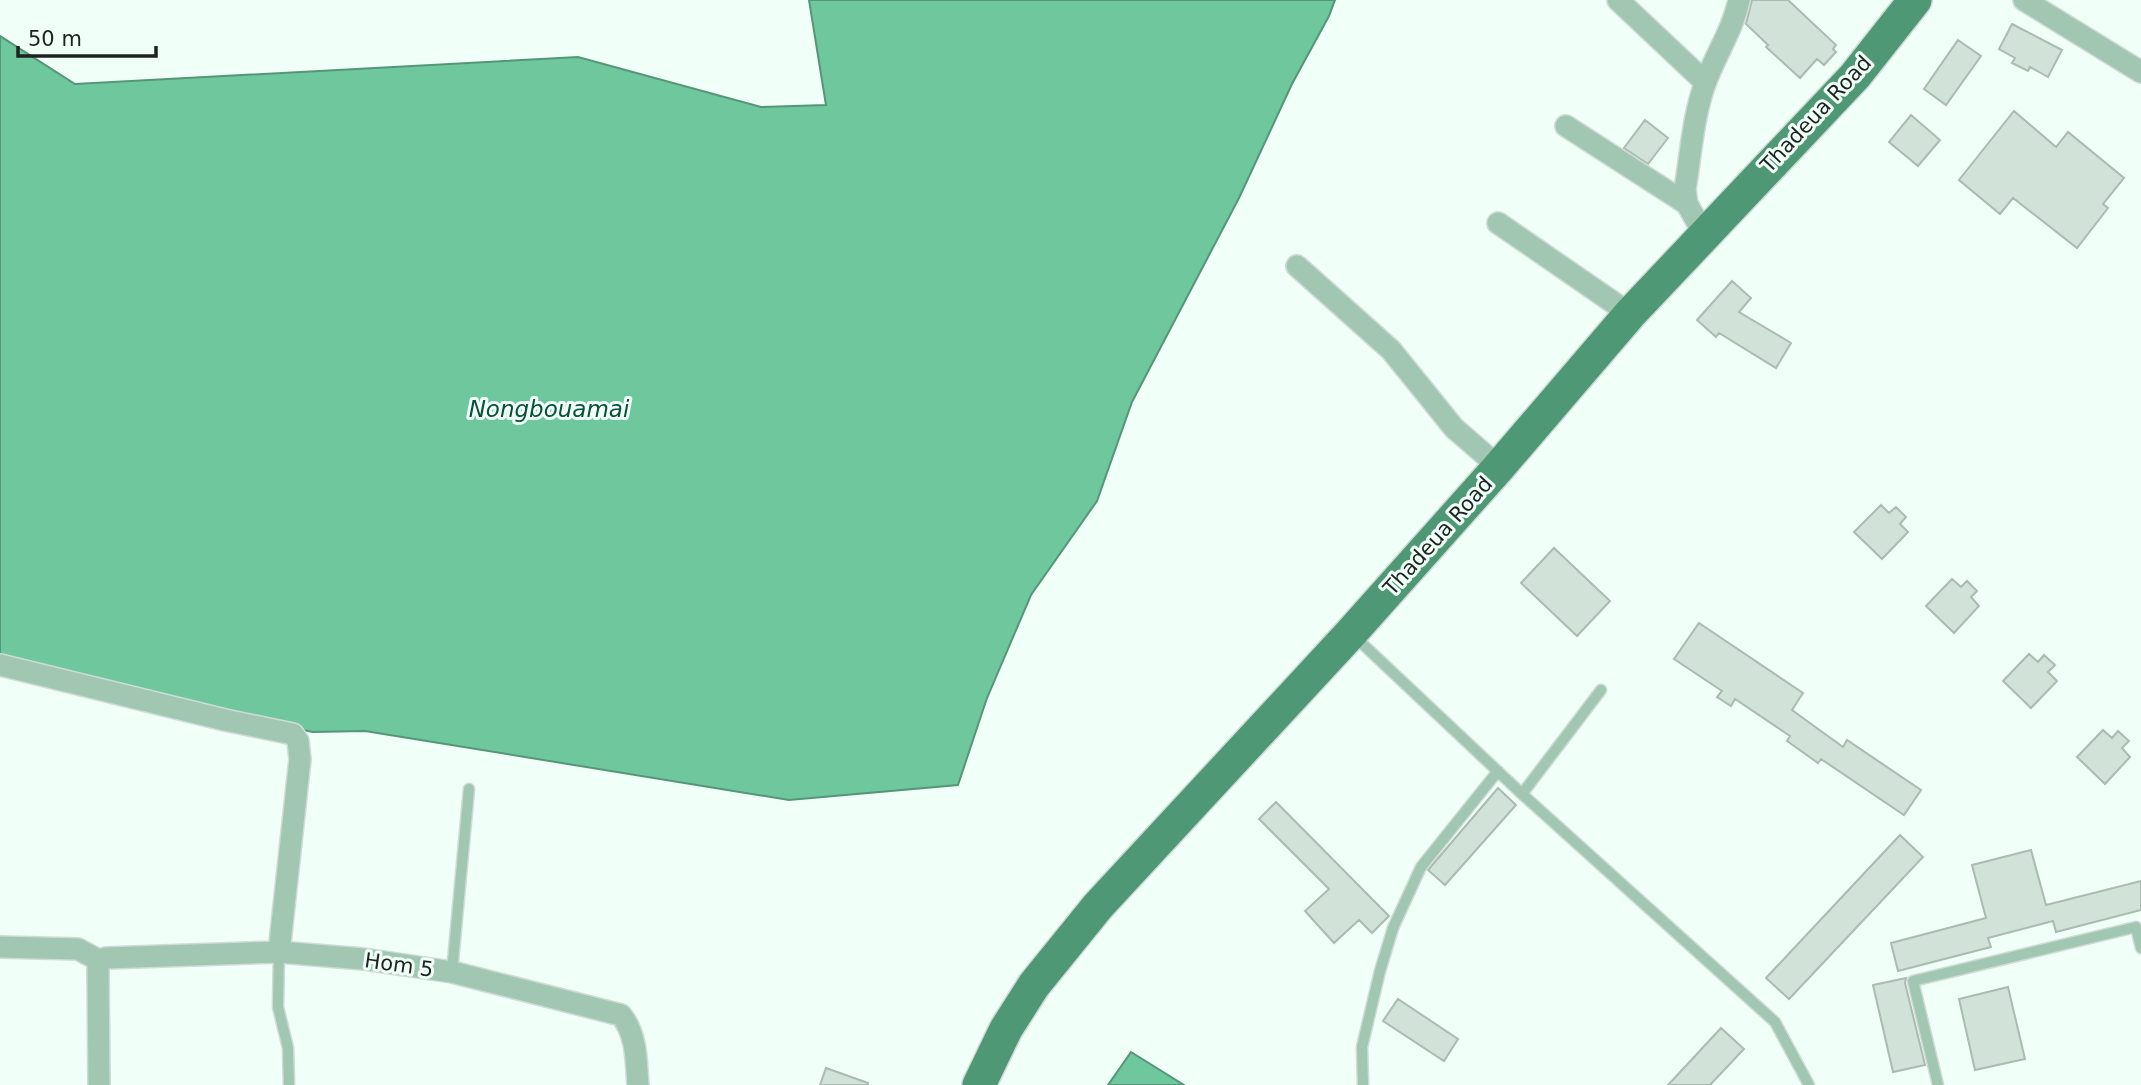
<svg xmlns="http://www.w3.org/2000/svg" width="2141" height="1085" viewBox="0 0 2141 1085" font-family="'DejaVu Sans',sans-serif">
	<rect width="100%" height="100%" fill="#f0fff7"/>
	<path fill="#6ec79d" stroke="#569678" stroke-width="2" d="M809 0H1335L1329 16 1292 84 1239 198 1132 402 1097 501 1031 595 987 698 958 785 789 800 365 731 313 732 266 723 0 656V36L75 84 578 57 761 107 826 105Z
		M1131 1052 1184 1085H1108Z"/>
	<path fill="#d1e2d9" stroke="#aabbb2" stroke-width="2" d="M1752 0H1788L1836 45 1833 49 1836 52 1824 65 1817 59 1800 78 1766 47 1768 45 1746 24Z
		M2012 24 2062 50 2048 77 2030 67 2028 71 2012 63 2015 58 1999 49Z
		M1958 40 1981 56 1946 105 1924 89Z
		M2014 111 2056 147 2068 132 2124 178 2103 204 2108 208 2077 248 2013 198 2000 214 1959 180Z
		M1911 115 1940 140 1918 166 1889 142Z
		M1645 120 1668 138 1648 164 1624 148Z
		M1732 281 1751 298 1739 312 1791 343 1776 368 1719 333 1716 337 1697 320Z
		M1881 505 1889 513 1896 507 1906 517 1900 524 1908 532 1882 559 1854 532Z
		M1554 548 1610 601 1577 636 1521 583Z
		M1952 579 1961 587 1967 581 1977 591 1971 597 1979 606 1954 633 1926 606Z
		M1699 623 1803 693 1792 710 1843 747 1847 740 1921 790 1904 815 1821 759 1818 763 1787 741 1790 736 1735 699 1731 706 1717 697 1722 691 1674 659Z
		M2029 654 2038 662 2044 655 2055 665 2048 672 2057 681 2031 708 2003 681Z
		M2103 730 2112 738 2118 731 2129 741 2122 748 2130 757 2105 784 2077 757Z
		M1498 788 1516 805 1445 885 1428 870Z
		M1276 802 1389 916 1372 933 1359 920 1334 943 1305 911 1329 889 1259 819Z
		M1900 835 1923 857 1789 999 1766 978Z
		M2031 850 2046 905 2141 881V910L2056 932 2053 921 1988 938 1991 947 1898 971 1891 943 1986 918 1972 865Z
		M1906 978 1905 983 1925 1065 1893 1072 1873 985Z
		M2008 987 2025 1059 1975 1070 1959 999Z
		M1398 999 1458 1039 1444 1061 1383 1021Z
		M1721 1028 1744 1049 1710 1085H1668Z
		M826 1068 868 1083V1085H820Z"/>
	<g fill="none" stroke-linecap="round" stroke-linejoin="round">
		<g stroke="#cedcd5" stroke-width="13">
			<path id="lane" d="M1353 635 1522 794 1775 1022 1809 1085
				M1522 794 1601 690
				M279 952 278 1007 288 1048 289 1085
				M452 972 469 789
				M1363 1085 1362 1047 1380 971 1393 928 1421 867 1498 771
				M1938 1085 1913 981 2136 927 2141 948"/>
		</g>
		<g stroke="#cedcd5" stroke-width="24">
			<path id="street" d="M1618 0 1705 82
				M2024 0 2141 72
				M1566 126 1687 204
				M1498 223 1630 314
				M1704 234 1687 204 1685 189C1691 154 1693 115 1706 81 1716 54 1733 29 1739 0
				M1297 266 1391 350 1454 428 1499 467
				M0 665 225 720 293 734 298 741 300 759 279 952
				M0 947 78 949 100 961
				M100 961 106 958 279 952 363 959 452 972 621 1015C637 1035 636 1060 638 1085
				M99 1085 98 967 100 961"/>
		</g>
		<g stroke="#cedcd5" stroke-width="36">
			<path id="primary" d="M979 1085 1006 1029 1034 985 1098 906 1351 633 1499 467 1630 314 1855 76 1915 0"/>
		</g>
		<use href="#lane" stroke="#a1c6b2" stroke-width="10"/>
		<use href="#street" stroke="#a1c6b2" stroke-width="21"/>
		<use href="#primary" stroke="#4f9875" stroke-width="33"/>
	</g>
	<g text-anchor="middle" stroke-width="6" stroke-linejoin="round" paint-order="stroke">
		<g font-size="21" fill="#1d2320" stroke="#f0fff7">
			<text transform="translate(1816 114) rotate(-47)" y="7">Thadeua Road</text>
			<text transform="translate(1438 536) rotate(-48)" y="7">Thadeua Road</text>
			<text transform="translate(399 965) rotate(8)" y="7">Hom 5</text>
		</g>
		<g font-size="23" font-style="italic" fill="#095237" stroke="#f0fff7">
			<text x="549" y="417">Nongbouamai</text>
		</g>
	</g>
	<path d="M18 46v10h138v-10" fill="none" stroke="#1d2320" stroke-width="3.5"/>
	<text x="28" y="46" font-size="21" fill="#1d2320" stroke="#f0fff7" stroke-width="5" paint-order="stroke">50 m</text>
</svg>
